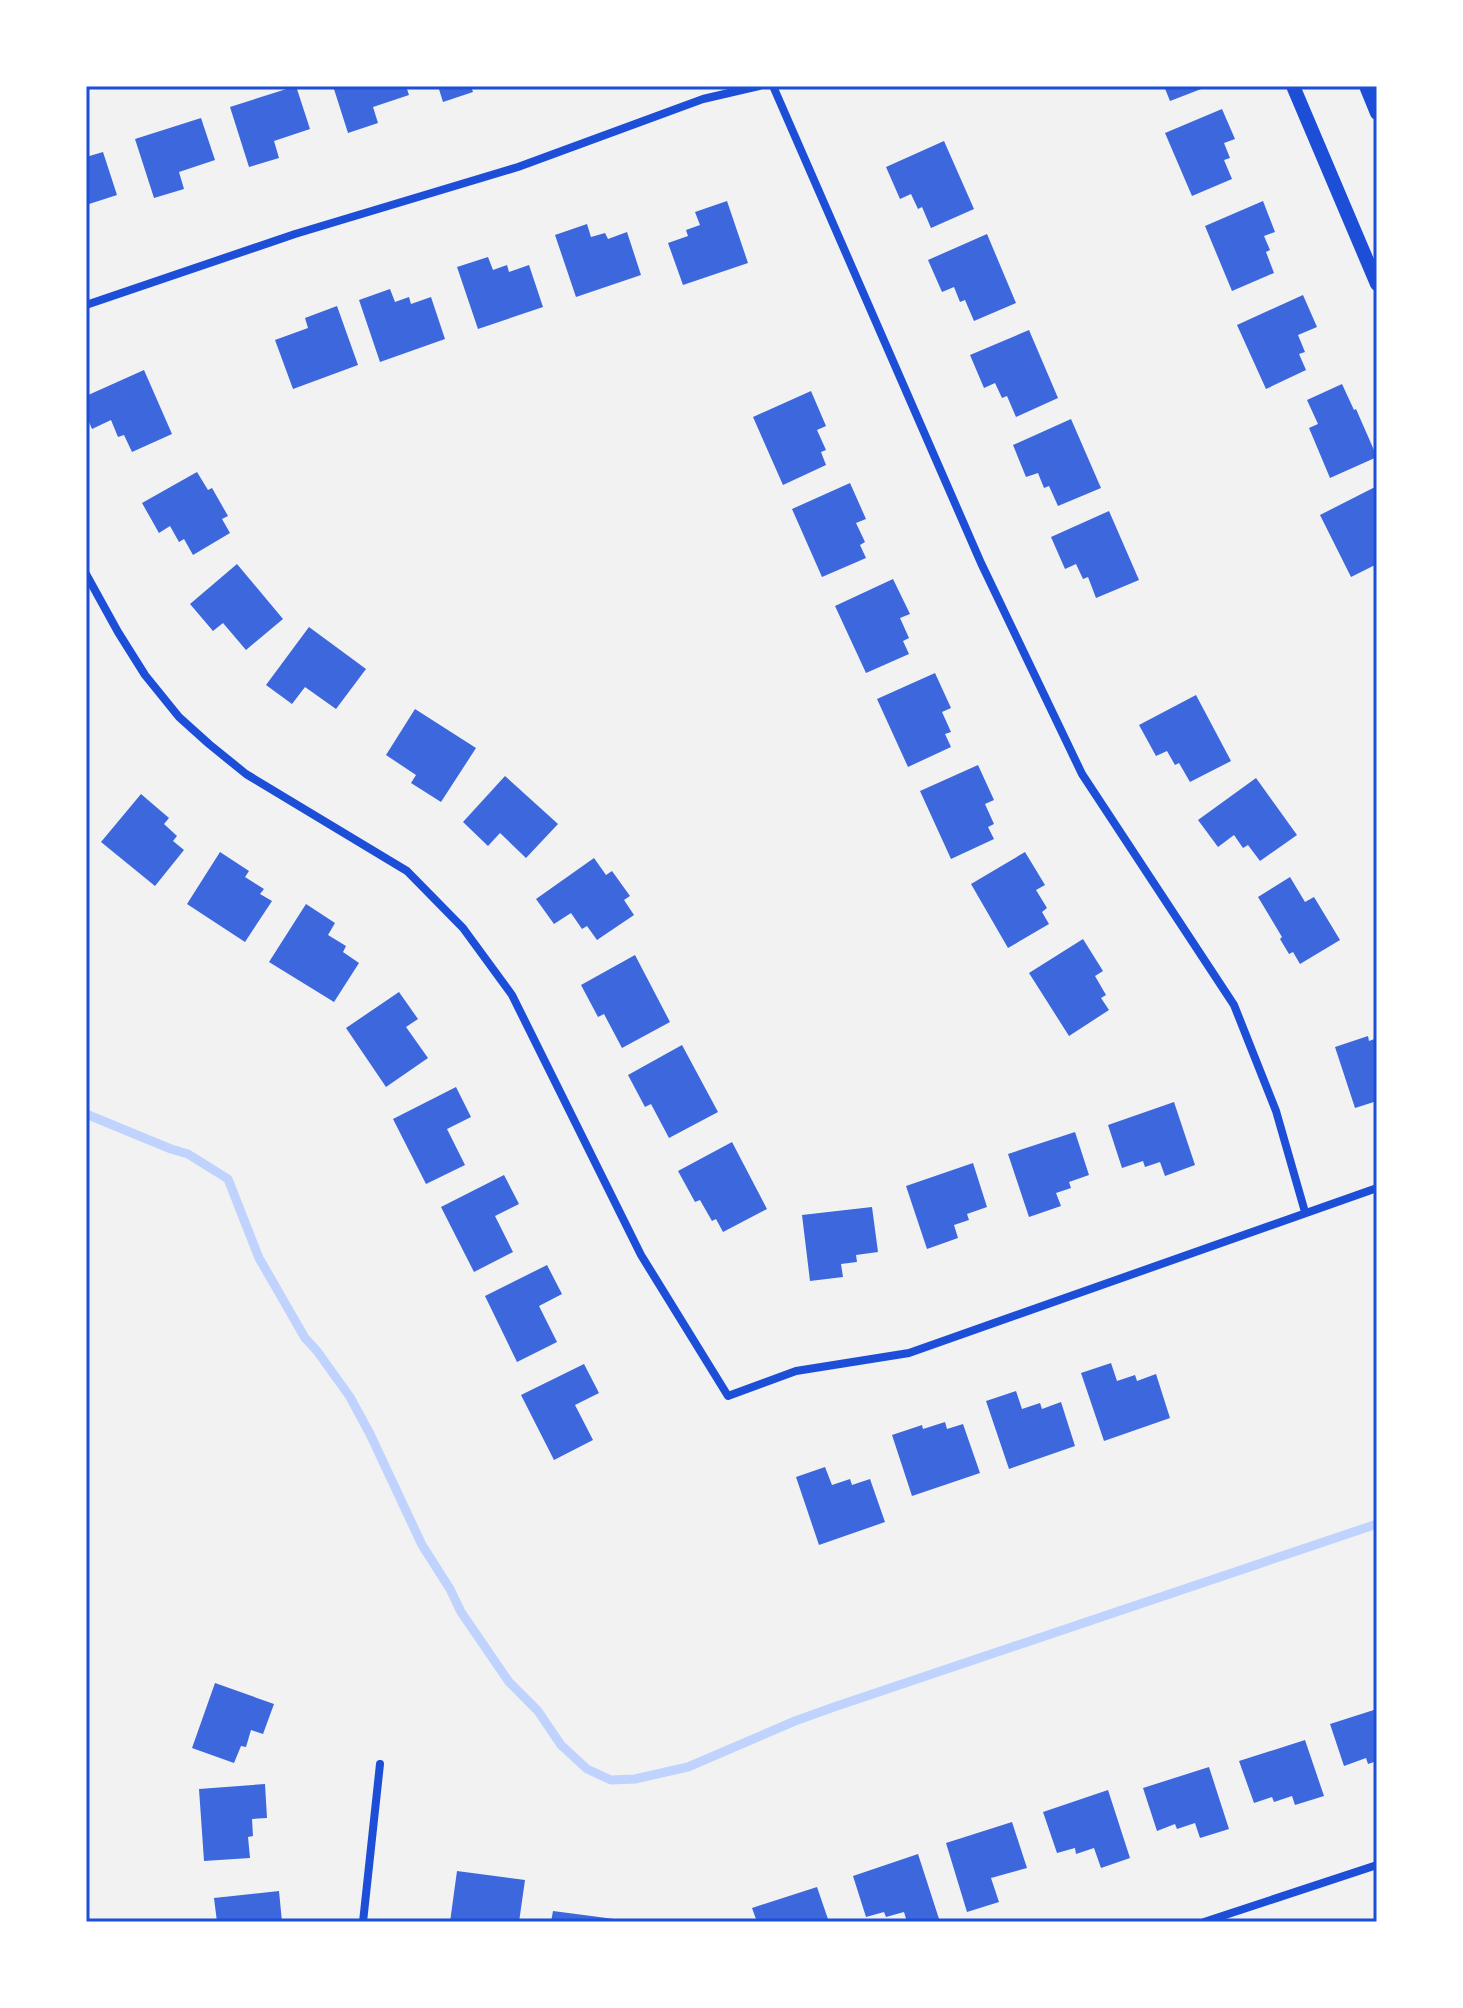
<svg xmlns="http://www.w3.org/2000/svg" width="1463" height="2008" viewBox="0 0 1463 2008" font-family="'Fira Sans',sans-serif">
	<rect width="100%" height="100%" fill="#f2f2f2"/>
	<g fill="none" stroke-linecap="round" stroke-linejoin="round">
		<path stroke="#bfd3fe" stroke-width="9" d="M86 1114 171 1149 188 1154 228 1179 259 1258 305 1338 317 1351 350 1397 370 1434 422 1545 450 1589 461 1612 509 1682 538 1711 561 1745 587 1769 611 1780 635 1779 688 1767 795 1721 834 1707 1377 1524"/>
	</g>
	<path fill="#3d67dc" d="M296 86 310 129 274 141 279 158 249 167 230 107Z
		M333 86H406L409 95 373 107 378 123 348 133Z
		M438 86H471L473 92 443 102Z
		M1164 86H1209L1170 101Z
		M1222 109 1235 139 1224 143 1230 158 1224 160 1232 179 1192 196 1165 133Z
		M201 118 215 160 179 172 184 189 154 198 135 139Z
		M944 141 974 209 931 228 922 207 918 209 911 194 900 199 886 167Z
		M103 152 117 195 86 205V157Z
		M727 201 748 263 683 285 668 243 688 236 686 230 700 225 695 212Z
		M1263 201 1275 232 1264 236 1270 250 1266 252 1274 273 1232 291 1205 226Z
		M587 224 591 237 605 233 608 239 627 232 641 275 576 297 555 235Z
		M987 234 1016 303 974 321 965 300 960 302 954 287 942 292 928 260Z
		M488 257 493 270 507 265 509 272 529 265 543 307 478 329 457 267Z
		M390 289 395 302 409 297 411 304 431 297 445 339 380 362 359 300Z
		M1303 295 1317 327 1298 335 1305 352 1299 354 1306 370 1266 389 1237 325Z
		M337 306 358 365 293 389 275 340 308 328 305 318Z
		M1029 330 1058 398 1016 417 1007 396 1002 398 995 383 984 388 970 355Z
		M144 370 172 434 132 452 124 435 118 437 111 420 92 429 86 415V396Z
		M1342 384 1354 410 1356 409 1377 457 1330 478 1309 428 1318 424 1307 400Z
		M811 391 826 426 817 430 826 450 821 452 826 465 783 485 753 417Z
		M1071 419 1101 488 1058 506 1049 486 1044 488 1038 473 1026 477 1013 445Z
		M197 472 208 490 212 488 228 516 222 519 230 533 193 555 184 539 179 542 170 526 159 533 142 503Z
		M850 483 866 519 856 523 865 542 860 545 866 558 822 577 792 509Z
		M1377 486V564L1351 577 1320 515Z
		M1109 511 1139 580 1096 598 1088 577 1083 579 1076 564 1065 569 1051 537Z
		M237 564 283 619 246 650 223 623 213 631 190 604Z
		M893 579 910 614 900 618 909 638 903 641 909 654 866 673 835 606Z
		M309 627 366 669 336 709 305 687 292 704 266 685Z
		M935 673 951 708 942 712 951 732 945 734 951 747 908 767 877 699Z
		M1196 695 1231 761 1190 782 1179 763 1175 765 1167 751 1156 756 1139 725Z
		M415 709 476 748 441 802 411 783 416 775 386 755Z
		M978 765 994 800 985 804 994 824 988 827 994 839 951 859 920 791Z
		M505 776 558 824 526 858 500 833 488 846 463 822Z
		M1256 778 1297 835 1260 861 1248 845 1243 848 1234 835 1218 847 1198 820Z
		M141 794 169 818 164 824 177 836 173 841 184 850 155 886 101 842Z
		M220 852 249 871 245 877 264 889 260 894 272 901 245 942 187 904Z
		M1025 852 1045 885 1036 890 1047 908 1042 912 1049 924 1008 948 971 884Z
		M594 858 606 875 612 871 630 896 624 900 634 915 597 940 587 926 582 929 571 913 554 924 536 899Z
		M1290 877 1305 902 1314 897 1340 940 1300 964 1293 952 1289 954 1280 939 1282 937 1258 897Z
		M306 904 335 923 328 935 346 946 343 952 359 963 334 1002 269 962Z
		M1083 939 1103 971 1095 976 1106 995 1101 998 1109 1010 1069 1036 1029 973Z
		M635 955 670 1022 622 1048 604 1014 598 1017 581 985Z
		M399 992 418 1019 406 1027 428 1058 386 1087 346 1028Z
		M1368 1036 1369 1041 1377 1038V1101L1355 1108 1335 1047Z
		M682 1045 718 1112 669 1138 651 1104 645 1107 628 1075Z
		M456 1087 471 1117 447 1129 465 1165 426 1184 393 1119Z
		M1174 1102 1195 1165 1165 1176 1160 1162 1145 1167 1143 1161 1122 1168 1108 1125Z
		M1075 1132 1089 1175 1069 1182 1071 1188 1056 1193 1061 1206 1029 1217 1008 1154Z
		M732 1142 767 1209 723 1232 716 1219 712 1221 700 1200 695 1202 678 1171Z
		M973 1163 987 1207 967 1214 969 1220 954 1225 958 1238 927 1249 906 1186Z
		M504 1175 519 1204 495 1216 513 1252 474 1272 441 1207Z
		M872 1207 878 1252 856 1255 857 1262 841 1264 843 1277 810 1281 802 1215Z
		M547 1265 562 1294 539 1306 557 1342 517 1362 485 1296Z
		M1111 1363 1117 1381 1135 1375 1137 1381 1156 1374 1170 1418 1104 1441 1081 1373Z
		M584 1364 599 1393 575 1405 593 1440 554 1460 521 1395Z
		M1016 1391 1022 1409 1040 1403 1042 1409 1061 1402 1075 1446 1009 1469 986 1401Z
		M945 1422 947 1429 963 1424 980 1473 912 1496 892 1435 922 1425 923 1429Z
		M825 1467 832 1485 850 1479 852 1485 870 1479 885 1522 819 1545 796 1477Z
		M215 1683 274 1704 263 1734 251 1730 246 1747 241 1746 234 1763 192 1748Z
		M1377 1709V1761L1368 1764 1366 1758 1344 1766 1330 1724Z
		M1305 1740 1324 1796 1295 1805 1292 1796 1274 1802 1272 1797 1254 1803 1239 1761Z
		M1209 1767 1229 1829 1200 1838 1195 1823 1177 1829 1175 1824 1157 1831 1143 1788Z
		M265 1784 267 1818 252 1819 253 1836 248 1837 250 1858 204 1861 199 1789Z
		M1108 1790 1130 1858 1101 1868 1094 1848 1076 1854 1075 1848 1057 1853 1043 1812Z
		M1012 1822 1027 1868 991 1878 999 1902 967 1912 946 1843Z
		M918 1854 940 1922H907L904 1912 886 1917 884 1912 866 1917 853 1876Z
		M457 1871 525 1880 519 1922H450Z
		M817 1887 829 1922H757L752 1908Z
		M279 1891 282 1922H217L214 1898Z
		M553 1911 622 1920V1922H551Z"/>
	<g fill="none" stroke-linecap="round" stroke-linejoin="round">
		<path stroke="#1d4ed8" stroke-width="8" d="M773 86 981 563 1082 774 1234 1005 1276 1111 1305 1212
			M86 305 295 234 518 167 703 99 759 86
			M86 574 118 632 145 675 179 717 209 744 246 774 407 871 463 928 512 995 641 1255 728 1396 796 1371 909 1353 1377 1188
			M363 1922 380 1764
			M1204 1922 1377 1865"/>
		<path stroke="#1d4ed8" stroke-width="14" d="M1293 86 1377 284
			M1366 86 1377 113"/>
	</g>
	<rect width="1463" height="2008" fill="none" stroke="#ffffff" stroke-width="176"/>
	<rect x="88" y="88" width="1287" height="1832" fill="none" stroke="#1d4ed8" stroke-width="3"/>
</svg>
